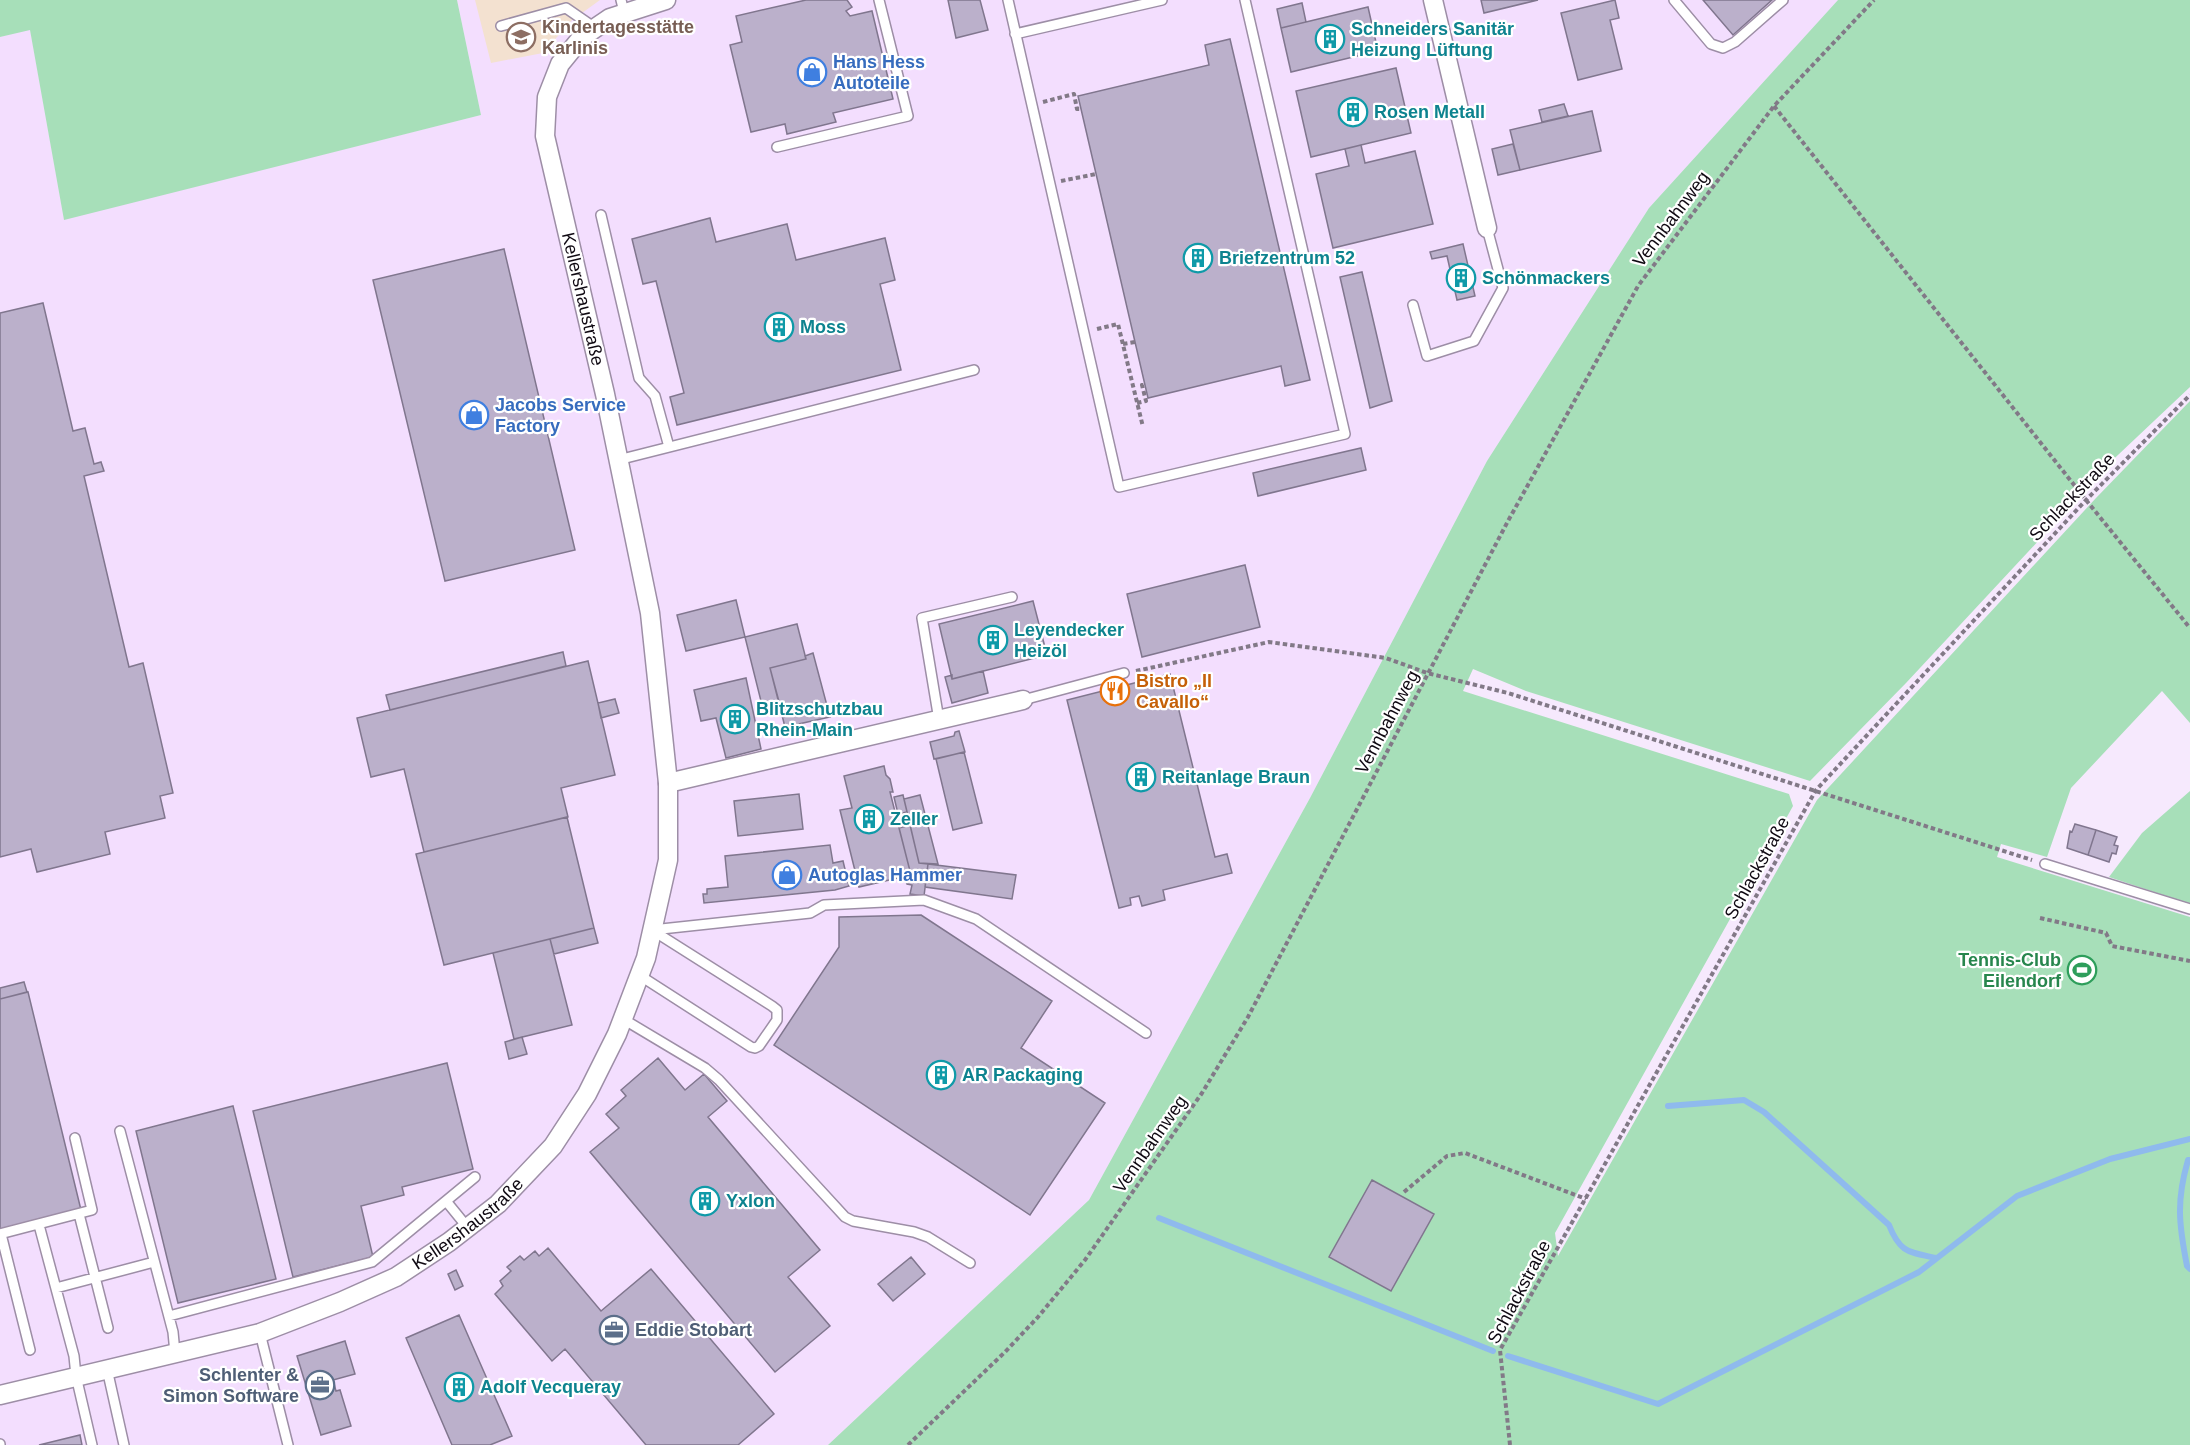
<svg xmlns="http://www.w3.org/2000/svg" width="2190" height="1445" viewBox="0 0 2190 1445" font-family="Helvetica,sans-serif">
	<rect width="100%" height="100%" fill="#f6e9fd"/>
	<path fill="#f3defe" d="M457 0H1838L1649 208 1487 461 1310 798 1089 1200 828 1445H0V37L30 29 64 219 481 115Z"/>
	<path fill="#f3e1d0" d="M475 0H600L571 21 543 53 491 63Z"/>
	<path fill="#a7dfb9" d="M0 0H457L481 115 64 220 30 30 0 37Z
		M1838 0H2190V387L2083 488 2069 508 1906 683 1810 781 1526 691 1473 669 1463 691 1789 794 1793 806 1555 1233 1558 1256 1817 800 2096 498 2190 401V723L2162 691 2071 788 2047 857 2001 844 1997 857 2190 917V1445H828L1089 1200 1310 798 1487 461 1649 208Z
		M2190 791V904L2109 877 2142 833Z"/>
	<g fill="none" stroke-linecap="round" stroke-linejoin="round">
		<path stroke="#8fbaed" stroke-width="6" d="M1668 1106 1744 1100 1764 1112 1889 1225C1900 1253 1909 1252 1936 1258
			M2190 1160H2188C2176 1201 2179 1225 2187 1266L2190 1269
			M1159 1218 1493 1351
			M1508 1356 1658 1404 1919 1272 2017 1196 2110 1159 2190 1139"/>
	</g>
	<path fill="#bbb0cb" stroke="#80768e" stroke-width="1.5" d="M806 0H847L852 7 846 11 850 16 872 11 893 99 833 113 836 122 787 134 785 124 751 132 730 45 742 42 736 16Z
		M948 0H980L988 30 956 38Z
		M1481 0H1538L1484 13Z
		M1615 0 1619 18 1610 20 1622 69 1578 80 1561 13Z
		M1703 0H1772L1733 35Z
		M1302 3 1306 22 1281 28 1277 9Z
		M1368 7 1378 51 1291 72 1281 28Z
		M1230 39 1310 380 1285 386 1281 366 1148 398 1078 96 1209 65 1205 45Z
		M1396 68 1411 133 1311 157 1296 91Z
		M1564 104 1568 116 1542 122 1539 110Z
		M1592 111 1601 151 1520 170 1510 130Z
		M1513 144 1520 170 1498 175 1492 149Z
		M1361 145 1365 163 1415 151 1433 224 1333 248 1316 174 1349 166 1345 149Z
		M710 218 716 242 787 224 796 260 885 238 895 280 880 284 901 370 677 425 670 397 684 393 656 281 643 284 632 239Z
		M1463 244 1475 296 1457 300 1447 256 1432 259 1430 252Z
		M504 249 575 550 445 581 373 280Z
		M1362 272 1392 401 1370 408 1340 277Z
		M43 303 73 431 85 428 94 464 101 462 104 471 84 476 129 667 143 663 173 793 160 796 165 818 105 832 110 854 37 872 31 849 0 857V313Z
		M1361 448 1366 470 1258 496 1253 473Z
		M1245 565 1260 627 1142 657 1127 594Z
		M736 600 745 637 686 651 677 615Z
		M1033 601 1047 655 952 679 939 624Z
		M797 624 806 659 770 668 781 709 764 713 745 637Z
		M563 652 566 666 390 710 386 695Z
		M813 653 830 717 785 727 770 668 806 659 805 656Z
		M588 661 615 775 561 788 568 817 424 852 404 769 371 777 357 718Z
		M983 671 988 693 952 703 945 677 952 675V679Z
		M1170 674 1215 857 1227 854 1232 873 1163 890 1165 900 1142 906 1139 896 1130 898 1131 905 1119 908 1067 700Z
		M746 678 761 749 726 758 716 718 701 721 694 690Z
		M615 699 619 713 601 718 598 703Z
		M959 731 965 752 934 759 930 742 954 736 955 732Z
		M964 752 982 823 953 830 936 759Z
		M884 766 886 775 890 779 893 792H890L911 875 859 887 840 810 852 808 844 776Z
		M799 794 803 829 738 836 734 801Z
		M903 795 907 812 898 814 894 797Z
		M920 795 938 864 919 863 904 799Z
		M567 817 594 928 444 965 416 854Z
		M2075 824 2096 830 2088 855 2067 848 2070 831 2072 832Z
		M910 825 919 863 928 864 924 896 910 894 912 885 907 884 904 876 911 875 899 828Z
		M2096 830 2117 837 2114 845 2118 846 2116 854 2112 853 2109 862 2088 855Z
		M830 845 833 863 843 861 849 886 835 890 704 903 703 894H707V889L728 887 725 856Z
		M928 864 1016 875 1012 899 925 887Z
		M921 915 1052 1001 1021 1048 1105 1103 1030 1215 774 1045 839 947V917Z
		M594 928 598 943 554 954 550 939Z
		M550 939 572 1025 514 1039 493 953Z
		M24 982 27 992 0 999V988Z
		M28 992 81 1210 0 1230V999Z
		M522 1037 527 1054 509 1059 505 1042Z
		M658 1058 685 1090 704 1074 727 1101 708 1117 820 1250 788 1277 830 1326 775 1372 590 1152 619 1128 606 1114 626 1096 621 1090Z
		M447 1063 473 1169 402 1187 404 1195 361 1206 373 1257 293 1277 253 1111Z
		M233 1106 276 1279 178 1303 136 1131Z
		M1372 1180 1434 1214 1391 1291 1329 1257Z
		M548 1248 601 1311 651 1269 774 1414 738 1445H646L565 1349 552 1361 495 1294 503 1286 500 1281 511 1271 507 1267 520 1256 524 1260 535 1251 539 1256Z
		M911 1257 925 1274 893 1301 878 1284Z
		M456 1270 463 1286 455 1290 448 1274Z
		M459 1315 512 1436 490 1445H452L406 1338Z
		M345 1341 355 1374 333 1380 336 1391 340 1390 351 1426 321 1435 297 1356Z
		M80 1435 82 1445H39Z"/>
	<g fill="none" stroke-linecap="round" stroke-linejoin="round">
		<g stroke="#9d8ea6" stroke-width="12">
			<path id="lane" d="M621 0 624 12
				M1008 0 1119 487 1345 434 1245 0
				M1674 0 1711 44 1723 48 1735 42 1783 0
				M501 26 566 8 595 28
				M1015 34 1162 0
				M777 147 908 116 879 0
				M601 215 639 378 655 396 669 447
				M1413 305 1427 356 1474 341 1503 288 1487 228
				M618 460 974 370
				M1023 700 1124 673
				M939 720 922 618 1012 597
				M2045 864 2190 909
				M652 930 810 913 824 905 924 900 976 919 1146 1033
				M639 975 751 1047 755 1048 759 1046 777 1020V1010L772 1006 652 930
				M623 1019 705 1068 719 1080 845 1217 853 1221 914 1232 928 1237 970 1263
				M120 1131 173 1332 175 1353
				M446 1201 468 1228
				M79 1214 108 1328
				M39 1225 74 1356 76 1376 92 1445
				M0 1234 92 1210 75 1138
				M1 1234 30 1350
				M56 1288 154 1262
				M169 1316 372 1262 475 1177
				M260 1333 288 1445
				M107 1369 124 1445
				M0 1444V1445"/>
		</g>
		<g stroke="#9d8ea6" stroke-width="21">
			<g id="street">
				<path d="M1433 0 1487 228"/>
				<path d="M668 783 1023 700"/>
				<path id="s1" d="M0 1395 260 1333 340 1302 396 1277 449 1242 498 1204 553 1146 587 1094 617 1034 646 958 668 860V783L650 613 605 394 545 136 547 97 560 64 582 37 610 18 666 0"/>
			</g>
		</g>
		<path stroke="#827987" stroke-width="4" stroke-dasharray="4.5 3" stroke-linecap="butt" d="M1043 102 1074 94 1077 109H1080
			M1774 106 2086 500 2190 628
			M1061 181 1096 174
			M1097 329 1118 324 1143 427
			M1123 344 1135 342
			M1137 403 1146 401 1142 385H1145
			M1136 671 1269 642 1386 658 1427 673 1508 693 2032 860
			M2040 918 2106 933 2112 946 2190 961
			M1404 1192 1447 1156 1465 1153 1586 1199
			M908 1445 1005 1352 1038 1317 1085 1260 1202 1093 1248 1017 1508 521 1638 286 1774 106 1874 0
			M1510 1445 1500 1350 1816 790 2086 500 2190 395"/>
		<use href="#lane" stroke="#fff" stroke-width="9"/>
		<use href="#street" stroke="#fff" stroke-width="18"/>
	</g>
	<defs>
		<g id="school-ring" transform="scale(1.5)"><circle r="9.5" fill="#fff" stroke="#8d6e63" stroke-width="1.5"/><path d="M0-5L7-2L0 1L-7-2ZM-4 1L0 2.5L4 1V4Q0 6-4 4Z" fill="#8d6e63"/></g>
		<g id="building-ring" transform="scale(1.5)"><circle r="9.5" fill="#fff" stroke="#0f9aa8" stroke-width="1.5"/><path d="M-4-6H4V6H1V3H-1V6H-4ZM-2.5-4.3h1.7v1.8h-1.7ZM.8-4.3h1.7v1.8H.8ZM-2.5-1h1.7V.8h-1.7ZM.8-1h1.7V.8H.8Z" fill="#0f9aa8"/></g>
		<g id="shop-ring" transform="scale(1.5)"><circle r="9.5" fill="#fff" stroke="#3f7fe0" stroke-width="1.5"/><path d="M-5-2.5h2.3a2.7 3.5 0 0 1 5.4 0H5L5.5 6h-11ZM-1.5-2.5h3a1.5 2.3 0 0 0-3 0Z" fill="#3f7fe0"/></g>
		<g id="restaurant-ring" transform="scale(1.5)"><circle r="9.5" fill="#fff" stroke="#e8710a" stroke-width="1.5"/><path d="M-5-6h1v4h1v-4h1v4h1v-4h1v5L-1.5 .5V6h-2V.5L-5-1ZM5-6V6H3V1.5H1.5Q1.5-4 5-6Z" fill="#e8710a"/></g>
		<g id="stadium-ring" transform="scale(1.5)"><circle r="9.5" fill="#fff" stroke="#2e9e5b" stroke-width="1.5"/><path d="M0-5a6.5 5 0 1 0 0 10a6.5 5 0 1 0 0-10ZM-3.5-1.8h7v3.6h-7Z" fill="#2e9e5b"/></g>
		<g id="office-ring" transform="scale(1.5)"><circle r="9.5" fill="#fff" stroke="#5c6f8a" stroke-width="1.5"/><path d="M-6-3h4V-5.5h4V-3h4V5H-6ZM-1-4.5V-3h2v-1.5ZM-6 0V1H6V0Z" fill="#5c6f8a"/></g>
	</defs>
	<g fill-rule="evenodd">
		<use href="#school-ring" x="521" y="37"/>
		<use href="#building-ring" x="1330" y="39"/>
		<use href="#shop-ring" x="812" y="72"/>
		<use href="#building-ring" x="1353" y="112"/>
		<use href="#building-ring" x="1198" y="258"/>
		<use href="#building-ring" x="1461" y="278"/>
		<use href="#building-ring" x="779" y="327"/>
		<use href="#shop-ring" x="474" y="415"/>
		<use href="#building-ring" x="993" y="640"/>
		<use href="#restaurant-ring" x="1115" y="691"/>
		<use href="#building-ring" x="735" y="719"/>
		<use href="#building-ring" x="1141" y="777"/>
		<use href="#building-ring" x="869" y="819"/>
		<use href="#shop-ring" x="787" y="875"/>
		<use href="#stadium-ring" x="2082" y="970"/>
		<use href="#building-ring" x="941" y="1075"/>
		<use href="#building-ring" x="705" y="1201"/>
		<use href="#office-ring" x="614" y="1330"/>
		<use href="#office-ring" x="320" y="1385"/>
		<use href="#building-ring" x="459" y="1387"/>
	</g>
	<g text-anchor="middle" stroke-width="4.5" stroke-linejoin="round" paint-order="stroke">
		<g font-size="18" font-weight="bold" fill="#785e54" stroke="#fff" text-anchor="start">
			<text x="542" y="33">Kindertagesstätte<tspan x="542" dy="21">Karlinis</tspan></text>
		</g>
		<g font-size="18" font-weight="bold" fill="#0d838f" stroke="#fff" text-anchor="start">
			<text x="1351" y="35">Schneiders Sanitär<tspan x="1351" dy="21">Heizung Lüftung</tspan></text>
			<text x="1374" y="118">Rosen Metall</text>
			<text x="1219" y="264">Briefzentrum 52</text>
			<text x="1482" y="284">Schönmackers</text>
			<text x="800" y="333">Moss</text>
			<text x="1014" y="636">Leyendecker<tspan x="1014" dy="21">Heizöl</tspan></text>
			<text x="756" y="715">Blitzschutzbau<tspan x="756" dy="21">Rhein-Main</tspan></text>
			<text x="1162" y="783">Reitanlage Braun</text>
			<text x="890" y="825">Zeller</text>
			<text x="962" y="1081">AR Packaging</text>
			<text x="726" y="1207">Yxlon</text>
			<text x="480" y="1393">Adolf Vecqueray</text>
		</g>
		<g font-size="18" font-weight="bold" fill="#366cbe" stroke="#fff" text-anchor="start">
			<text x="833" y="68">Hans Hess<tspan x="833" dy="21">Autoteile</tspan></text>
			<text x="495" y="411">Jacobs Service<tspan x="495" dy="21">Factory</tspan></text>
			<text x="808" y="881">Autoglas Hammer</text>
		</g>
		<g font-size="18" fill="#0f0912" stroke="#fff">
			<text transform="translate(1671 219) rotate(-53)" y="6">Vennbahnweg</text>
			<text transform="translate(583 299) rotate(77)" y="6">Kellershaustraße</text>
			<text transform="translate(2072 497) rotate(-46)" y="6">Schlackstraße</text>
			<text transform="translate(1387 722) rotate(-62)" y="6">Vennbahnweg</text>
			<text transform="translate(1757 868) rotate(-61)" y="6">Schlackstraße</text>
			<text transform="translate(1150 1144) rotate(-55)" y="6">Vennbahnweg</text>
			<text dy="6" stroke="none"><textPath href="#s1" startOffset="504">Kellershaustraße</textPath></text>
			<text transform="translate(1519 1292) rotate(-62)" y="6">Schlackstraße</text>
		</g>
		<g font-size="18" font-weight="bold" fill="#c56008" stroke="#fff" text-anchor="start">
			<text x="1136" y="687">Bistro „Il<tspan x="1136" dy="21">Cavallo“</tspan></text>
		</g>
		<g font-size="18" font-weight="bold" fill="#27864d" stroke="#fff" text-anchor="end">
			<text x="2061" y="966">Tennis-Club<tspan x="2061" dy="21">Eilendorf</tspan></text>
		</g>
		<g font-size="18" font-weight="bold" fill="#4e5e75" stroke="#fff" text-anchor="start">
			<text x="635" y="1336">Eddie Stobart</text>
			<text x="299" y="1381" text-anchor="end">Schlenter &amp;<tspan x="299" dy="21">Simon Software</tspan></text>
		</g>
	</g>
</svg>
